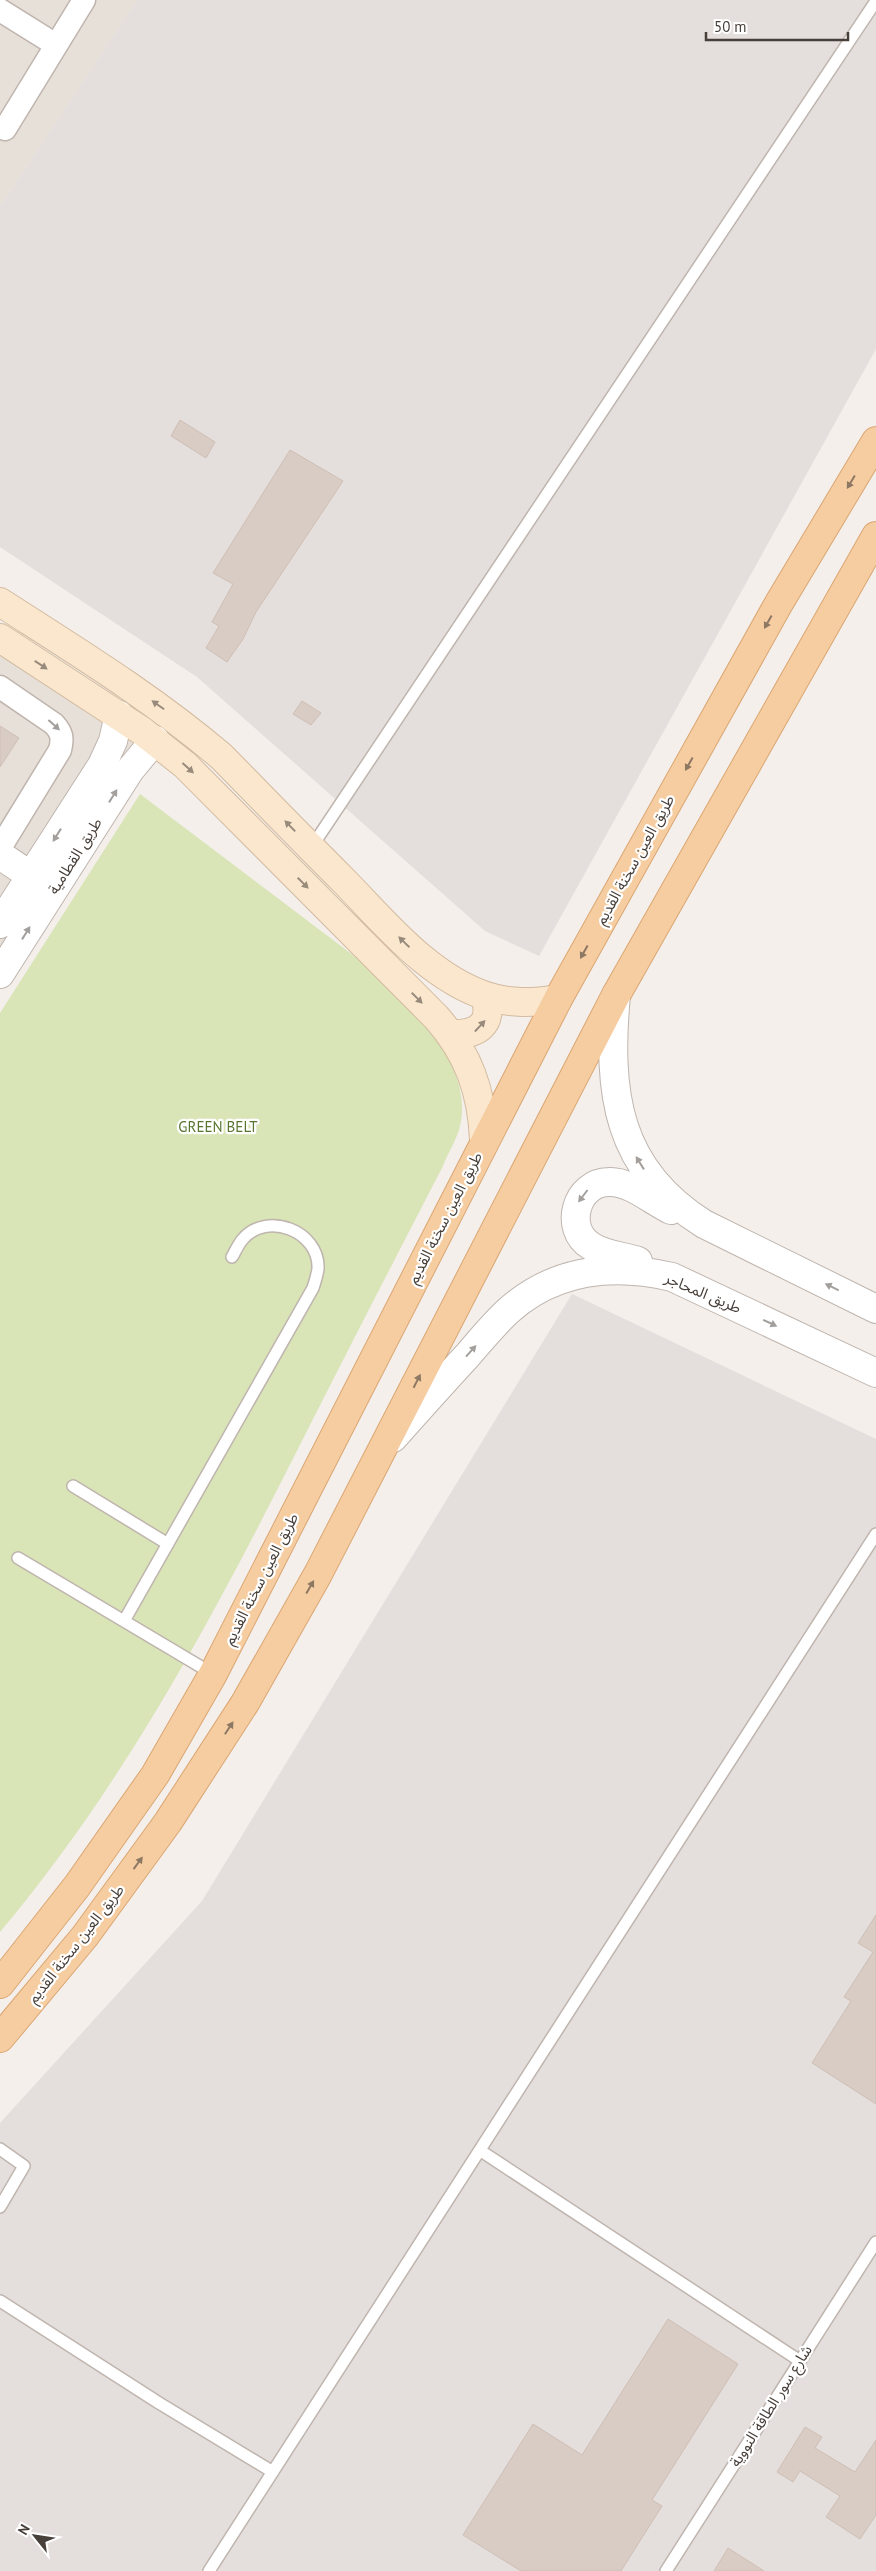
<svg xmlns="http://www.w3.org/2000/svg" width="876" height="2571" viewBox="0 0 876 2571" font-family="'PT Sans','Noto Sans Arabic',sans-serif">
	<rect width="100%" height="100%" fill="#f4efeb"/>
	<path fill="#e7e0d9" d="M0 0H137L0 206Z
		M0 623 133 708 140 713 147 730 0 958Z"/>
	<path fill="#e4dedc" d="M137 0H876V349L539 956 485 931 197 677 0 547V206Z
		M572 1294 876 1439V2571H0V2123L202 1901Z"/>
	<path fill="#d9e4b7" d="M140 794 411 999C436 1034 471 1081 460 1126 457 1139 448 1153 443 1166 398 1253 353 1340 309 1427 220 1604 128 1780 0 1932V1013Z"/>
	<path fill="#d8ccc4" stroke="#cfbfb5" d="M180 420 215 442 206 458 171 436Z
		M290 450 343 481 256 612 243 639 227 662 206 648 219 626 212 622 233 584 213 573Z
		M302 701 321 713 311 725 293 714Z
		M0 726 19 738 0 767Z
		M876 1915V2104L812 2063 851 2001 844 1997 873 1952 858 1943Z
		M668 2319 738 2364 652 2500 662 2506 621 2571H521L463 2535 533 2424 582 2455Z
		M805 2427 822 2437 815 2448 855 2472 876 2440V2515L860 2539 826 2517 840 2496 800 2471 793 2482 777 2472Z
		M728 2548 764 2571H714Z"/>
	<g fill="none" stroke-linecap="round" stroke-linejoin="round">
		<g stroke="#bfb5ae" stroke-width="14">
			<path id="service" d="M311 848 876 1
				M73 1486 168 1544
				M18 1558 213 1674
				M124 1621 313 1288C315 1282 317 1275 318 1269 320 1231 266 1210 242 1240 238 1245 235 1252 232 1257
				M0 2149 24 2166 0 2207
				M481 2151 800 2361
				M0 2301 159 2403 273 2472
				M209 2571 876 1534
				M666 2571 876 2242"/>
		</g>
		<g stroke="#bfb5ae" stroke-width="25">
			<path id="minor" d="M0 10 56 45
				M5 129 84 0
				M0 687 54 724C62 733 63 738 60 750L0 848"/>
		</g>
		<g stroke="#bfb5ae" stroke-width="30">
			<path id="tertiary" d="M0 855 31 876
				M0 924 102 765 113 741 119 715
				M0 974 130 770 155 740
				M616 995C607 1092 616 1169 704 1224L876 1309
				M638 1261C623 1256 604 1255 591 1246 563 1229 576 1182 609 1182 630 1181 652 1201 671 1210
				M393 1438C417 1411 442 1383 467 1356 480 1341 493 1325 508 1311 555 1269 612 1263 672 1277L876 1373"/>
		</g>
		<g stroke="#d2bba0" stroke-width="30">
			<path id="secondary" d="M0 602C76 651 153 698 222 757 263 799 304 841 345 882 386 924 429 977 486 996 510 1004 533 1003 558 999
				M0 638 142 731 185 765 436 1017C468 1053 482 1091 484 1140
				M451 1034C477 1035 494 1025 485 996"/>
		</g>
		<g stroke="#daa672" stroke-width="30">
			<path id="primary" d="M0 1984 77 1886 155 1775 213 1674 558 999 779 603 876 441
				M0 2038 85 1936 168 1822 245 1703 318 1574 616 995 876 536"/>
		</g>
		<use href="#service" stroke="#fff" stroke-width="11"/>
		<use href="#minor" stroke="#fff" stroke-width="22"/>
		<use href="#tertiary" stroke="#fff" stroke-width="28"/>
		<use href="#secondary" stroke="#fae7ce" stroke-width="28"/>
		<use href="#primary" stroke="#f6cda1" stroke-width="28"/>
	</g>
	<defs><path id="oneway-solid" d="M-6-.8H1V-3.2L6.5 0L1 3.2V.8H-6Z" transform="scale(1.25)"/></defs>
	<g fill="#8d7863">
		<use href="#oneway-solid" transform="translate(851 482) rotate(121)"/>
		<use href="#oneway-solid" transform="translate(768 622) rotate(119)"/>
		<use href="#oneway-solid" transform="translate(689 764) rotate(119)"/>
		<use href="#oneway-solid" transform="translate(584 952) rotate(119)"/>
		<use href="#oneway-solid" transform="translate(417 1381) rotate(-63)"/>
		<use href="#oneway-solid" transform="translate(310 1587) rotate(-60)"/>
		<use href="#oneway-solid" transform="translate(229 1728) rotate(-57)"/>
		<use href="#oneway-solid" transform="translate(138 1863) rotate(-54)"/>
	</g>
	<g fill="#988b7c">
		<use href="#oneway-solid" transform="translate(41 665) rotate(33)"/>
		<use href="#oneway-solid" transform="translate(158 705) rotate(-145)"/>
		<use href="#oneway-solid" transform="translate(188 768) rotate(42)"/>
		<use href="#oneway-solid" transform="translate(290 826) rotate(-134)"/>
		<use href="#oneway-solid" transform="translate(303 883) rotate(45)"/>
		<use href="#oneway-solid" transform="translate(404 942) rotate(-136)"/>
		<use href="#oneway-solid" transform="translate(417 998) rotate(45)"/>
		<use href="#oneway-solid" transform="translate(480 1026) rotate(-47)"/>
	</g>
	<g fill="#a39f9c">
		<use href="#oneway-solid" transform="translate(54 725) rotate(42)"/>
		<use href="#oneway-solid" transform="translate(113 796) rotate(-58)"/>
		<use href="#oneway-solid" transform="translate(57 835) rotate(122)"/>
		<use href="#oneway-solid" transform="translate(26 933) rotate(-58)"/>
		<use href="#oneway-solid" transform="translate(640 1163) rotate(-122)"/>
		<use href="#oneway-solid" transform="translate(583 1196) rotate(127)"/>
		<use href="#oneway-solid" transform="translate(832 1287) rotate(-154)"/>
		<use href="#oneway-solid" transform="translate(770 1323) rotate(25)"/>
		<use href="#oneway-solid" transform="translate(471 1351) rotate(-48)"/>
	</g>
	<g text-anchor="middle" stroke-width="4.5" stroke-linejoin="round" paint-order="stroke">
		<g font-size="15" fill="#473f39" stroke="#fff">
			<text transform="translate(75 856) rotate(-58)" y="5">طريق القطامية</text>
			<text transform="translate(635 860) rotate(-61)" y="5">طريق العين سخنة القديم</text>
			<text transform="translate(445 1218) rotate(-63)" y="5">طريق العين سخنة القديم</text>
			<text transform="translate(703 1293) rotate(23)" y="5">طريق المحاجر</text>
			<text transform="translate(261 1579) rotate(-63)" y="5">طريق العين سخنة القديم</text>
			<text transform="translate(76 1944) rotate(-52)" y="5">طريق العين سخنة القديم</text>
			<text transform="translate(771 2406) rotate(-58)" y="5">شارع سور الطاقة النووية</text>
		</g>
		<g font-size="15" fill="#587530" stroke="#fff">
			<text x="218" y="1132">GREEN BELT</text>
		</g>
	</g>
	<g transform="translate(35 2536) rotate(300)" stroke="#ffffff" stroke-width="4" paint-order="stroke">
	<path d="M0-4L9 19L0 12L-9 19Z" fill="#473f39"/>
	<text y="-8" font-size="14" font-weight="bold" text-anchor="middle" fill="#473f39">N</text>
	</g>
	<path d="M706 32v8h142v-8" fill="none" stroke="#473f39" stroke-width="2.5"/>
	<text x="714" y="32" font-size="15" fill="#473f39" stroke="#ffffff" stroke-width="4" paint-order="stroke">50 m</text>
</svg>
